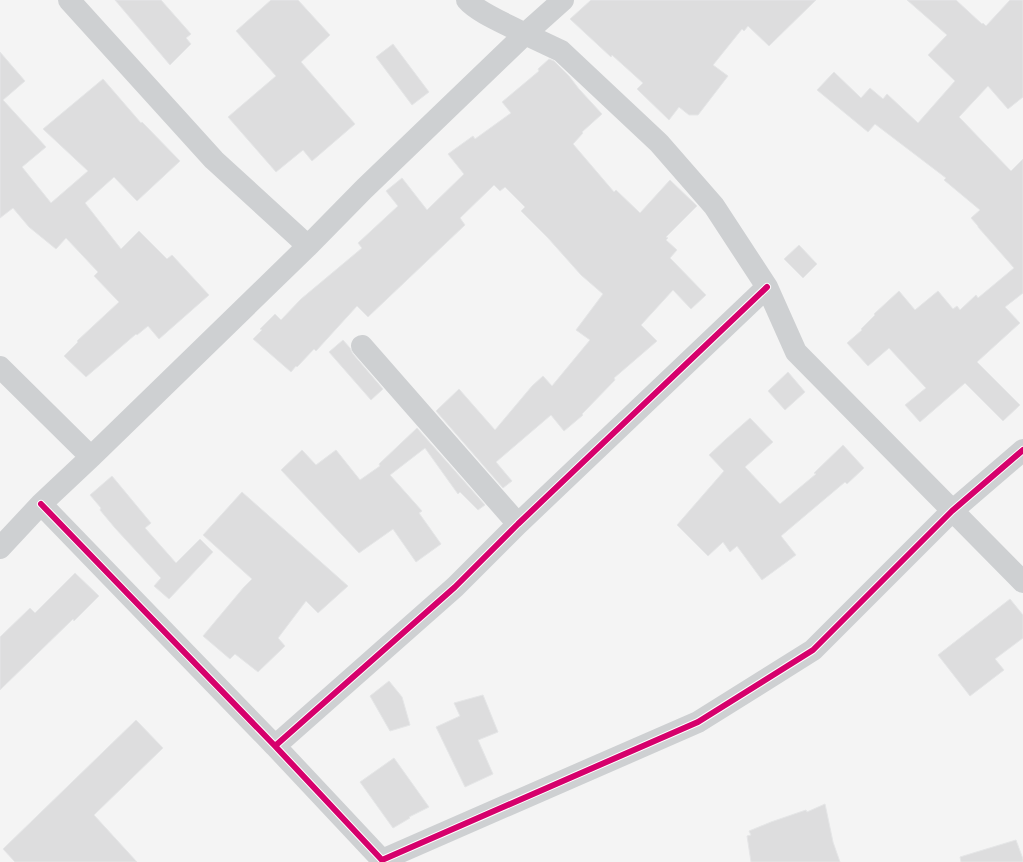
<svg xmlns="http://www.w3.org/2000/svg" width="1023" height="862" viewBox="0 0 1023 862" font-family="'IBM Plex Sans',sans-serif">
	<rect width="100%" height="100%" fill="#f4f4f4"/>
	<path fill="#ddddde" stroke="#e5e6e7" d="M115 0H161L191 34 186 38 191 44 170 65Z
		M271 0H298L330 35 301 62 355 124 312 161 303 150 276 172 228 117 276 76 236 31Z
		M591 0H816L769 46 748 26 744 31 742 29 713 65 728 76 698 115H689L679 107 669 120 637 89 643 83 612 55 611 57 570 19Z
		M907 0H956L982 24 983 23 986 26 1010 0H1023V97L1008 109 988 86 959 117 1011 171 1023 159V293L1005 307 1020 323 977 362 1020 405 1003 421 965 383 920 422 905 405 926 388 889 348 868 366 847 343 862 330 861 329 875 315 874 314 899 291 915 310 938 291 953 309 957 306 960 310 976 295 978 298 1014 268 978 227V226L971 218 980 210 944 180 946 178 875 124 868 132 817 90 834 72 861 98 870 88 883 99 887 94 918 123 955 81 928 55 947 35Z
		M393 44 429 92 412 105 376 57Z
		M0 52 25 81 3 100 46 147 22 167 51 203 88 171 43 129 103 79 141 123 142 122 180 161 137 201 114 177 85 203 121 249 139 231 167 259 172 255 209 295 159 339 148 326 137 335 136 334 86 377 64 356 78 342 77 341 119 302 94 276 98 272 66 238 56 249 29 227 13 208 0 218Z
		M549 59 554 61 569 76 579 89 602 114 582 132 583 133 573 144 614 192 616 190 640 213 670 180 697 206 666 237 668 238 666 240 677 250 670 258 706 295 691 309 673 290 641 325 657 341 614 378 615 380 582 414 583 415 564 431 551 415 496 462 512 481 503 488 436 411 459 389 495 430 532 386 543 376 552 386 590 340 576 330 603 294 581 275 548 238 521 211 525 207 505 187 500 191 494 185 460 218 465 225 368 317 357 306 316 351 314 349 297 367 296 366 291 372 253 339 262 330 260 329 275 314 281 320 301 299 362 248 358 243 398 206 386 191 402 178 427 210 464 174 448 154 473 136 475 139 511 113 502 102 539 71 538 69Z
		M799 245 817 264 803 278 784 259Z
		M343 340 350 348 353 354 383 389 371 400 329 352Z
		M788 372 805 392 785 410 768 391Z
		M750 418 773 442 745 467 780 504 816 474 814 473 843 445 864 468 847 484 845 482 781 536 796 555 762 580 737 546 730 552 723 542 708 556 677 525 724 471 709 455 725 440Z
		M417 428 485 505 478 510 460 492 458 494 425 448 390 475 422 511 419 513 441 544 416 562 393 529 359 553 281 470 302 450 316 465 336 450 360 480 380 466 379 464Z
		M112 476 151 523 145 528 176 563 200 539 213 552 169 599 154 586 161 578 115 528 100 510 101 508 90 495Z
		M242 492 348 586 318 613 306 601 278 638 285 646 258 672 235 654 230 659 203 636 244 587 252 579 203 535Z
		M75 573 99 596 74 621 73 619 0 690V637L30 608 35 613Z
		M1010 599 1023 615V638L995 659 1004 670 970 696 938 655Z
		M389 681 402 697 410 725 390 731 370 696Z
		M483 695 498 732 478 740 493 774 465 787 436 727 460 716 454 703Z
		M136 720 163 748 94 815 137 862H15L3 849Z
		M394 758 429 807 409 817 410 818 393 828 360 782Z
		M825 804 833 842 840 862H751L747 836 751 835 749 831 771 822 806 810 807 812Z
		M1016 840 1023 859V862H961L960 857Z"/>
	<g fill="none" stroke-linecap="round" stroke-linejoin="round">
		<path stroke="#ced0d2" stroke-width="22" d="M69 0 214 160 308 246
			M563 0 525 34 561 51 659 143 714 206 767 287 796 352 1023 582
			M362 346 518 524
			M0 367 91 457
			M41 504 275 746 455 587 518 524 767 287
			M0 548 41 504 91 457 308 246 364 189 525 34C509 25 478 13 467 0
			M275 746 382 860 698 722 813 650 952 511 1023 450"/>
		<g stroke="#fff" stroke-width="8">
			<path id="cycleway" d="M41 504 275 746 455 587 518 524 767 287
				M275 746 382 860 698 722 813 650 952 511 1023 450"/>
		</g>
		<use href="#cycleway" stroke="#d6006c" stroke-width="6"/>
	</g>
</svg>
